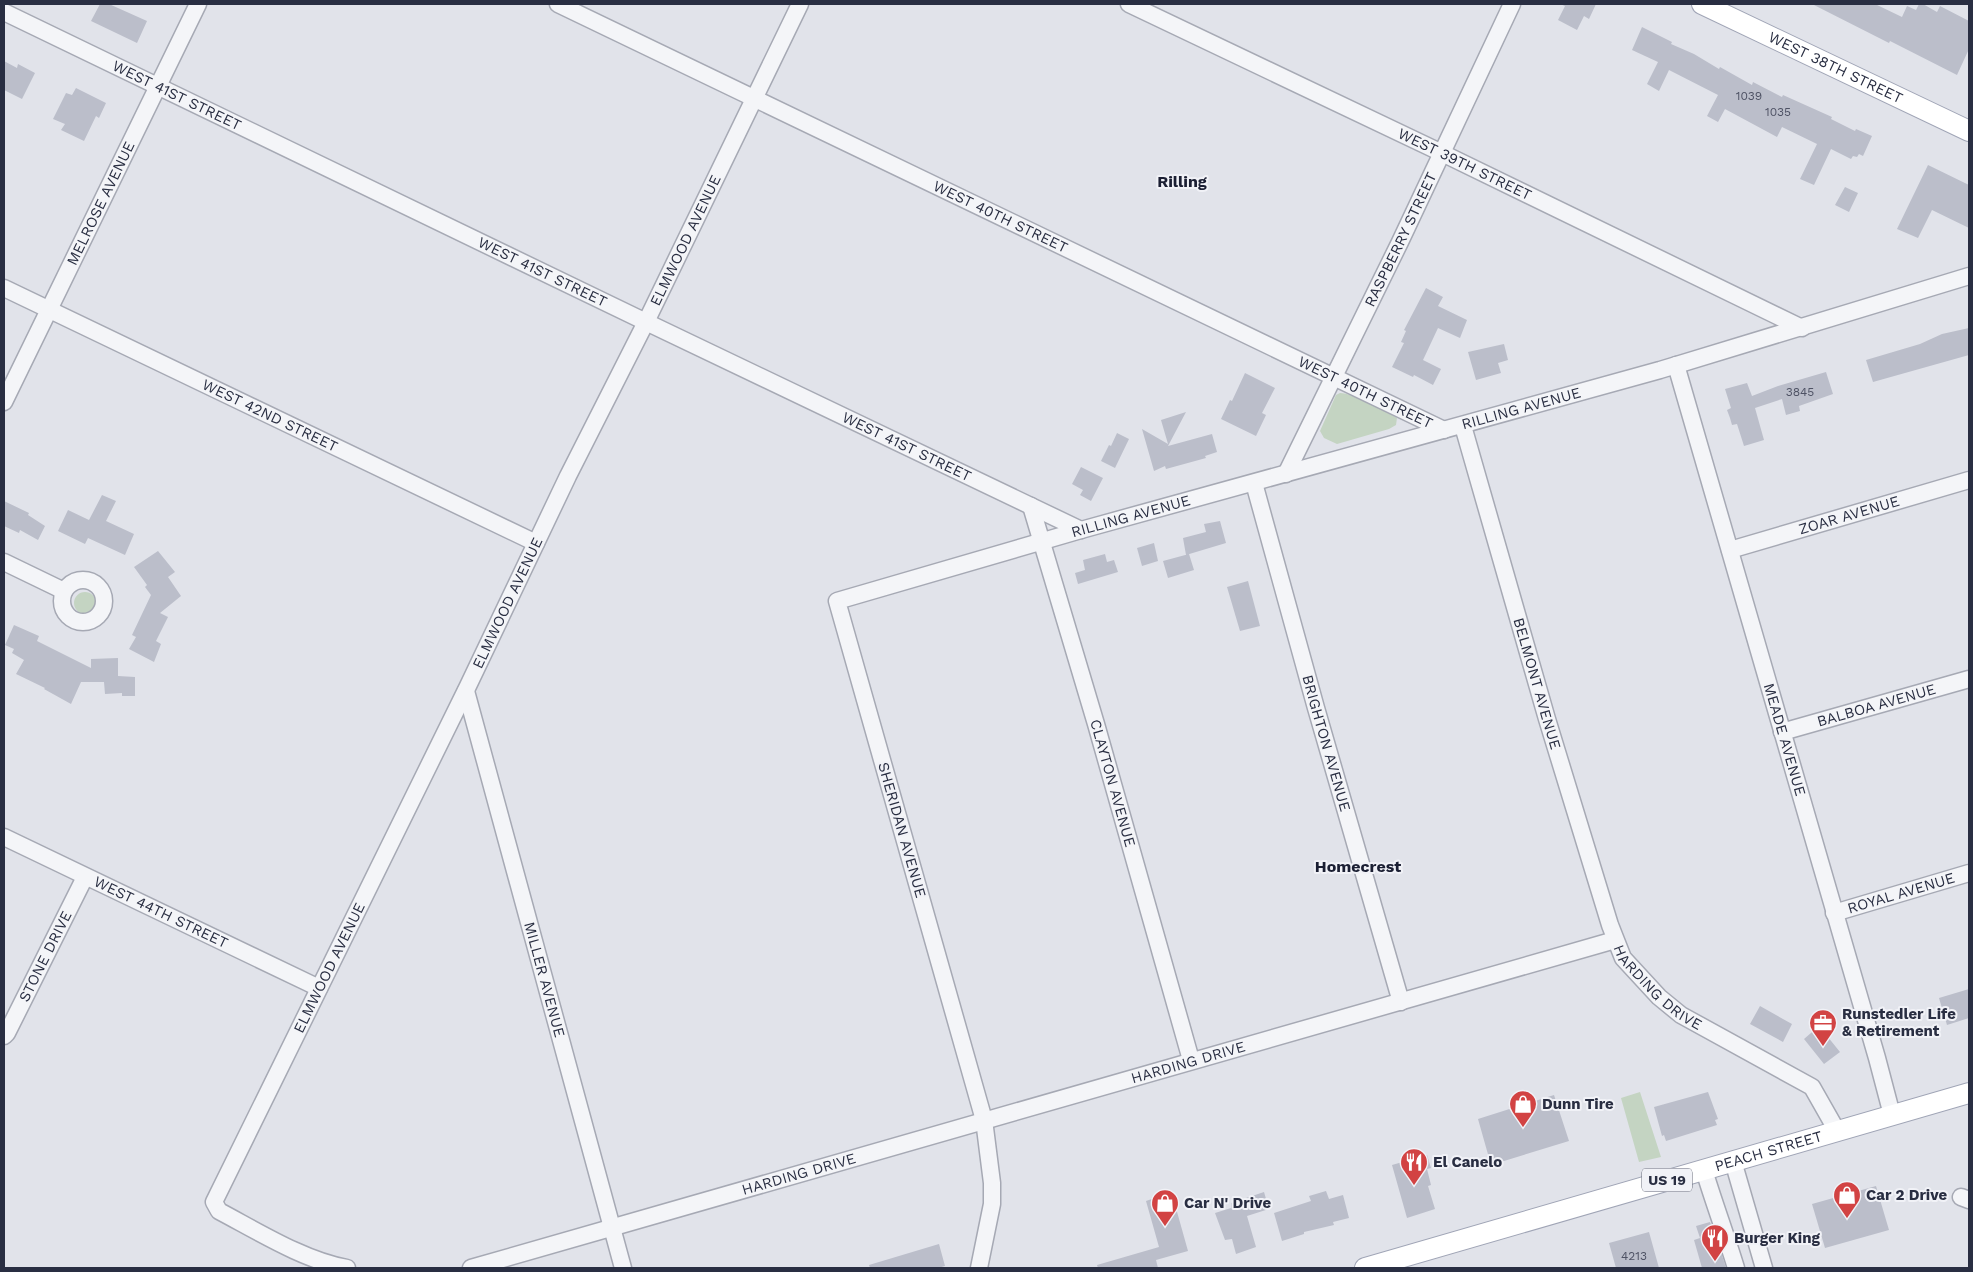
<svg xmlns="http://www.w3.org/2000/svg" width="1973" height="1272" viewBox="0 0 1973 1272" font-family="'Work Sans',sans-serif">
	<rect width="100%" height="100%" fill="#e1e3ea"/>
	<path fill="#c4d4c2" d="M1340 393C1353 393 1386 411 1397 418L1396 425 1389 429 1337 444 1324 438 1320 431 1336 395Z
		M74 603a11 11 0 1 1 22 0a11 11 0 1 1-22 0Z
		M1640 1092 1661 1157 1639 1162 1621 1098Z"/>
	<path fill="#bbbeca" d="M100 4H109L147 21 137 43 91 21Z
		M1560 4H1596L1589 19 1584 16 1577 30 1558 20 1565 6Z
		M1812 4H1875L1902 17 1907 6 1916 10 1919 4H1923L1937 12 1940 6 1969 21V49L1957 75 1890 41 1889 43Z
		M1642 27 1672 42 1671 44 1694 54 1719 69 1720 67 1752 85 1753 82 1782 97 1783 95 1832 117 1831 119 1855 131 1856 129 1872 136 1863 156 1859 154 1857 157 1853 156 1851 159 1831 149 1814 185 1800 179 1817 144 1782 127 1777 137 1725 109 1718 122 1707 116 1718 95 1669 70 1659 91 1647 84 1658 62 1632 50Z
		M4 61 17 68 18 64 35 73 22 99 4 90Z
		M76 88 106 103 99 118 96 116 84 141 61 130 65 124 53 119 66 93 72 95Z
		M1928 165 1969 185V228L1932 210 1918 238 1897 229Z
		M1845 187 1858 193 1849 212 1835 205Z
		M1426 288 1443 297 1438 306 1467 320 1460 338 1438 328 1423 360 1441 369 1433 385 1414 375 1413 377 1392 367 1404 343 1401 342 1406 331 1404 330Z
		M1969 328V355L1873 382 1866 360 1920 344 1942 334Z
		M1504 344 1508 360 1498 363 1501 373 1476 380 1468 352Z
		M1826 372 1833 394 1799 406 1800 411 1786 415 1782 399 1755 408 1764 440 1744 446 1737 424 1732 425 1730 418 1727 410 1731 408 1725 389 1747 383 1752 396 1778 386Z
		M1245 373 1275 388 1262 413 1266 415 1256 436 1221 419 1230 400 1232 401Z
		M1186 412 1168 446 1212 434 1217 452 1205 456 1206 458 1166 469 1165 466 1154 471 1142 429 1168 444 1161 420Z
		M1117 433 1129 439 1115 468 1101 461 1109 445 1111 446Z
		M1081 467 1103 478 1091 501 1080 495 1083 490 1072 484Z
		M102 495 116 501 106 521 134 534 125 555 88 538 85 544 58 531 68 510 89 520Z
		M4 501 29 513 28 515 45 526 38 540 20 530 19 533 4 526Z
		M1220 521 1226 543 1186 555 1183 538 1206 532 1204 524Z
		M1154 543 1158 561 1142 566 1137 548Z
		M158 551 175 572 168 577 181 596 160 613 168 617 156 641 161 644 154 662 129 649 136 637 132 635 151 595 145 587 147 585 134 567Z
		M1105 554 1107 562 1114 560 1118 572 1078 584 1075 573 1085 570 1083 560Z
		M1189 554 1194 570 1168 578 1163 561Z
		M1248 581 1260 626 1240 631 1227 587Z
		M14 625 39 636 37 641 91 668V659L118 658V676L135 677V696H122V693L105 694 104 682H81L71 704 44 689 45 688 16 674 24 660 12 653 14 649 5 645Z
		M1969 989V1018L1947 1025 1939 998Z
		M1760 1006 1792 1024 1783 1042 1750 1024Z
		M1819 1026 1840 1052 1824 1064 1804 1039Z
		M1708 1092 1718 1119 1715 1120 1717 1125 1666 1141 1664 1135 1662 1136 1654 1107Z
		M1554 1095 1569 1141 1491 1165 1478 1119Z
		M1427 1155 1431 1168 1427 1169 1431 1185 1428 1186 1435 1209 1407 1218 1392 1165Z
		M1876 1186 1889 1230 1825 1248 1812 1204Z
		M1326 1191 1329 1199 1343 1195 1349 1218 1333 1222 1334 1225 1304 1232V1234L1282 1241 1274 1213 1311 1201 1309 1196Z
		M1264 1192 1269 1209 1247 1216 1256 1247 1236 1254 1232 1239 1225 1240 1215 1213 1231 1208V1203Z
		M1169 1193 1171 1202 1174 1201 1188 1251 1156 1260 1158 1268H1098L1097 1265 1159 1247 1146 1201Z
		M1710 1222 1715 1234 1726 1268H1702L1694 1240 1700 1238 1696 1226Z
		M1649 1232 1659 1268H1616L1609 1243Z
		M939 1244 945 1266 938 1268H870L869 1265Z"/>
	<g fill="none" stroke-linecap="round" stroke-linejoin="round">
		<g stroke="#a6a9b4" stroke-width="19">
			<g id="minor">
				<path id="s1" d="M558 4 1444 430"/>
				<path id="s2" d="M1129 4 1442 153 1802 328"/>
				<path id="s3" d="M4 12 646 322 1081 530"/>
				<path id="s4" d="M4 288 536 543"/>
				<path id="s5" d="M1676 365 1877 1058 1892 1115"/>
				<path id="s6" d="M4 402 198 4"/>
				<path id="s7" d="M1463 426 1547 719 1610 925 1623 958 1659 997 1681 1015 1812 1087 1837 1131"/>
				<path id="s8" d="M1286 474 1400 242 1512 4"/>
				<path id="s9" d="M1254 483 1316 708 1401 1002"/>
				<path id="s10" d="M1031 506 1096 724 1191 1060"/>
				<path id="s11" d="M1730 550 1969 480"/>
				<path d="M4 562 64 591"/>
				<circle cx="83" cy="601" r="21"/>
				<path id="s12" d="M466 691 623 1268"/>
				<path id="s13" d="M1782 732 1969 679"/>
				<path id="s14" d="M4 837 319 988"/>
				<path id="s15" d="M1834 913 1969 873"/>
				<path id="s16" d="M4 1036 7 1033 85 877"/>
				<path d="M1733 1161 1764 1268"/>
				<path d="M1704 1170C1714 1203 1726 1235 1736 1268"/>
				<path d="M1961 1197 1969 1200"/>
				<path id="s17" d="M347 1268C305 1261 257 1231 219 1211L214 1202 468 686 568 476 646 322 800 4"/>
				<path id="s18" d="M471 1268 1615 940"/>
				<path id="s19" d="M979 1268 992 1204V1183L984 1120 837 601 1081 530 1660 370 1969 276"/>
			</g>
		</g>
		<g stroke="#a0a5b6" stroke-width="22">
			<g id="major">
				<path id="s20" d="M1702 4 1969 131"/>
				<path id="s21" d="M1365 1268 1969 1093"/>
			</g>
		</g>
		<use href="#minor" stroke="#f4f5f8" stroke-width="16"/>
		<use href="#major" stroke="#fff" stroke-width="20"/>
	</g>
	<defs>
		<g id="office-pin" transform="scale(1.4375)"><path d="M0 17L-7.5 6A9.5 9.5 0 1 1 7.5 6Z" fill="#d24343" stroke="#f1f2f7"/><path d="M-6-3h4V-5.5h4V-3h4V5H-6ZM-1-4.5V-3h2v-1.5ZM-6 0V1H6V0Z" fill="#fff"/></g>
		<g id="shop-pin" transform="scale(1.4375)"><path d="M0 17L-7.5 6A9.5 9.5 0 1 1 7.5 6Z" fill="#d24343" stroke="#f1f2f7"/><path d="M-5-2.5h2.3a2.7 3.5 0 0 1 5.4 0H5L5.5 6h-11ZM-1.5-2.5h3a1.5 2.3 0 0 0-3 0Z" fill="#fff"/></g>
		<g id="restaurant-pin" transform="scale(1.4375)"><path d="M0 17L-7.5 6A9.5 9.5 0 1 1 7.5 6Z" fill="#d24343" stroke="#f1f2f7"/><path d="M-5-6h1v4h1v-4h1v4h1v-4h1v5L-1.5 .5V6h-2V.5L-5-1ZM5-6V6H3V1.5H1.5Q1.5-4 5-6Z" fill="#fff"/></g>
	</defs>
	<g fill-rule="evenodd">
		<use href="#office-pin" x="1823" y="1023"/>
		<use href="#shop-pin" x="1523" y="1104"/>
		<use href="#restaurant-pin" x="1414" y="1162"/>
		<use href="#shop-pin" x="1847" y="1195"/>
		<use href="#shop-pin" x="1165" y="1203"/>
		<use href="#restaurant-pin" x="1715" y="1238"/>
	</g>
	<g text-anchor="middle" stroke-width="4" stroke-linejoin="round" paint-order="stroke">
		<g font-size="12" fill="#4e5264">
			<text x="1749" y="100">1039</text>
			<text x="1778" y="116">1035</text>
			<text x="1800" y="396">3845</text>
			<text x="1634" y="1260">4213</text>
		</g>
		<rect fill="#f1f2f7" stroke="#656978" stroke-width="1" x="1642" y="1168.5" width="50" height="23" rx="4"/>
		<g font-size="14" font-weight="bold" fill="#292e42">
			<text x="1667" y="1185">US 19</text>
		</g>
		<g font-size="15" fill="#292e42" stroke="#f1f2f7">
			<text dy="5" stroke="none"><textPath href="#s20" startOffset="148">WEST 38TH STREET</textPath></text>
			<text dy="5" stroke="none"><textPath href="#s3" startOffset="192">WEST 41ST STREET</textPath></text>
			<text dy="5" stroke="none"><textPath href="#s2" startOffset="372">WEST 39TH STREET</textPath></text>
			<text dy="5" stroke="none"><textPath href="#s6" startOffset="221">MELROSE AVENUE</textPath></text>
			<text dy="5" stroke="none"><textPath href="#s1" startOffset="491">WEST 40TH STREET</textPath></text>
			<text dy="5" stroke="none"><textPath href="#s17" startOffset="1222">ELMWOOD AVENUE</textPath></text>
			<text dy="5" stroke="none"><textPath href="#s8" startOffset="261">RASPBERRY STREET</textPath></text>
			<text dy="5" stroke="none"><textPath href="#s3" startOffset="598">WEST 41ST STREET</textPath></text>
			<text dy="5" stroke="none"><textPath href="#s1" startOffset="896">WEST 40TH STREET</textPath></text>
			<text dy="5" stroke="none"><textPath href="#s19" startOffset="1400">RILLING AVENUE</textPath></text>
			<text dy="5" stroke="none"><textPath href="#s4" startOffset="295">WEST 42ND STREET</textPath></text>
			<text dy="5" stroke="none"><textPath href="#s3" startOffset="1002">WEST 41ST STREET</textPath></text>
			<text dy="5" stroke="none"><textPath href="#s11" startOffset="124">ZOAR AVENUE</textPath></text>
			<text dy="5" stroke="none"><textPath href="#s19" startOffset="995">RILLING AVENUE</textPath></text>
			<text dy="5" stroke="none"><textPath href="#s17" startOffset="818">ELMWOOD AVENUE</textPath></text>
			<text dy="5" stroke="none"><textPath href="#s7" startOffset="268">BELMONT AVENUE</textPath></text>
			<text dy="5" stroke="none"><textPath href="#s13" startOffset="98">BALBOA AVENUE</textPath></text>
			<text dy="5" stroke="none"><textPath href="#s5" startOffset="390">MEADE AVENUE</textPath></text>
			<text dy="5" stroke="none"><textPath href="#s9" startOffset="270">BRIGHTON AVENUE</textPath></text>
			<text dy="5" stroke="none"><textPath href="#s10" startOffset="289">CLAYTON AVENUE</textPath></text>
			<text transform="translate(902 830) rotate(74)" y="5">SHERIDAN AVENUE</text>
			<text dy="5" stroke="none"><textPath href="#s15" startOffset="70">ROYAL AVENUE</textPath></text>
			<text dy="5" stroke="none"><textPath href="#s14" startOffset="174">WEST 44TH STREET</textPath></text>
			<text dy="5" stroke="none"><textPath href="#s16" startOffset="90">STONE DRIVE</textPath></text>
			<text dy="5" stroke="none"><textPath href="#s17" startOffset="412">ELMWOOD AVENUE</textPath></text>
			<text dy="5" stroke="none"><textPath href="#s12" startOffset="299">MILLER AVENUE</textPath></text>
			<text dy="5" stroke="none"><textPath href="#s7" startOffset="601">HARDING DRIVE</textPath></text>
			<text dy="5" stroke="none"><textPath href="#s18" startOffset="746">HARDING DRIVE</textPath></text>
			<text dy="5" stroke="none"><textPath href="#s21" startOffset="420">PEACH STREET</textPath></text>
			<text dy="5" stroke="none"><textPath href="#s18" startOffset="341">HARDING DRIVE</textPath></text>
		</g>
		<g font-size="15" font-weight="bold" fill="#292e42" stroke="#f1f2f7" text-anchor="start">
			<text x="1842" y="1019">Runstedler Life<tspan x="1842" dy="17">&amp; Retirement</tspan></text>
			<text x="1542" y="1109">Dunn Tire</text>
			<text x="1433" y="1167">El Canelo</text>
			<text x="1866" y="1200">Car 2 Drive</text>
			<text x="1184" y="1208">Car N' Drive</text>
			<text x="1734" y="1243">Burger King</text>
		</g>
		<g font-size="16" font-weight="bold" fill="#1b1f33" stroke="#f1f2f7">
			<text x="1182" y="187">Rilling</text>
			<text x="1358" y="872">Homecrest</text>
		</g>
	</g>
	<rect width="1973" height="1272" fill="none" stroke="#292e42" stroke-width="10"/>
</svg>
